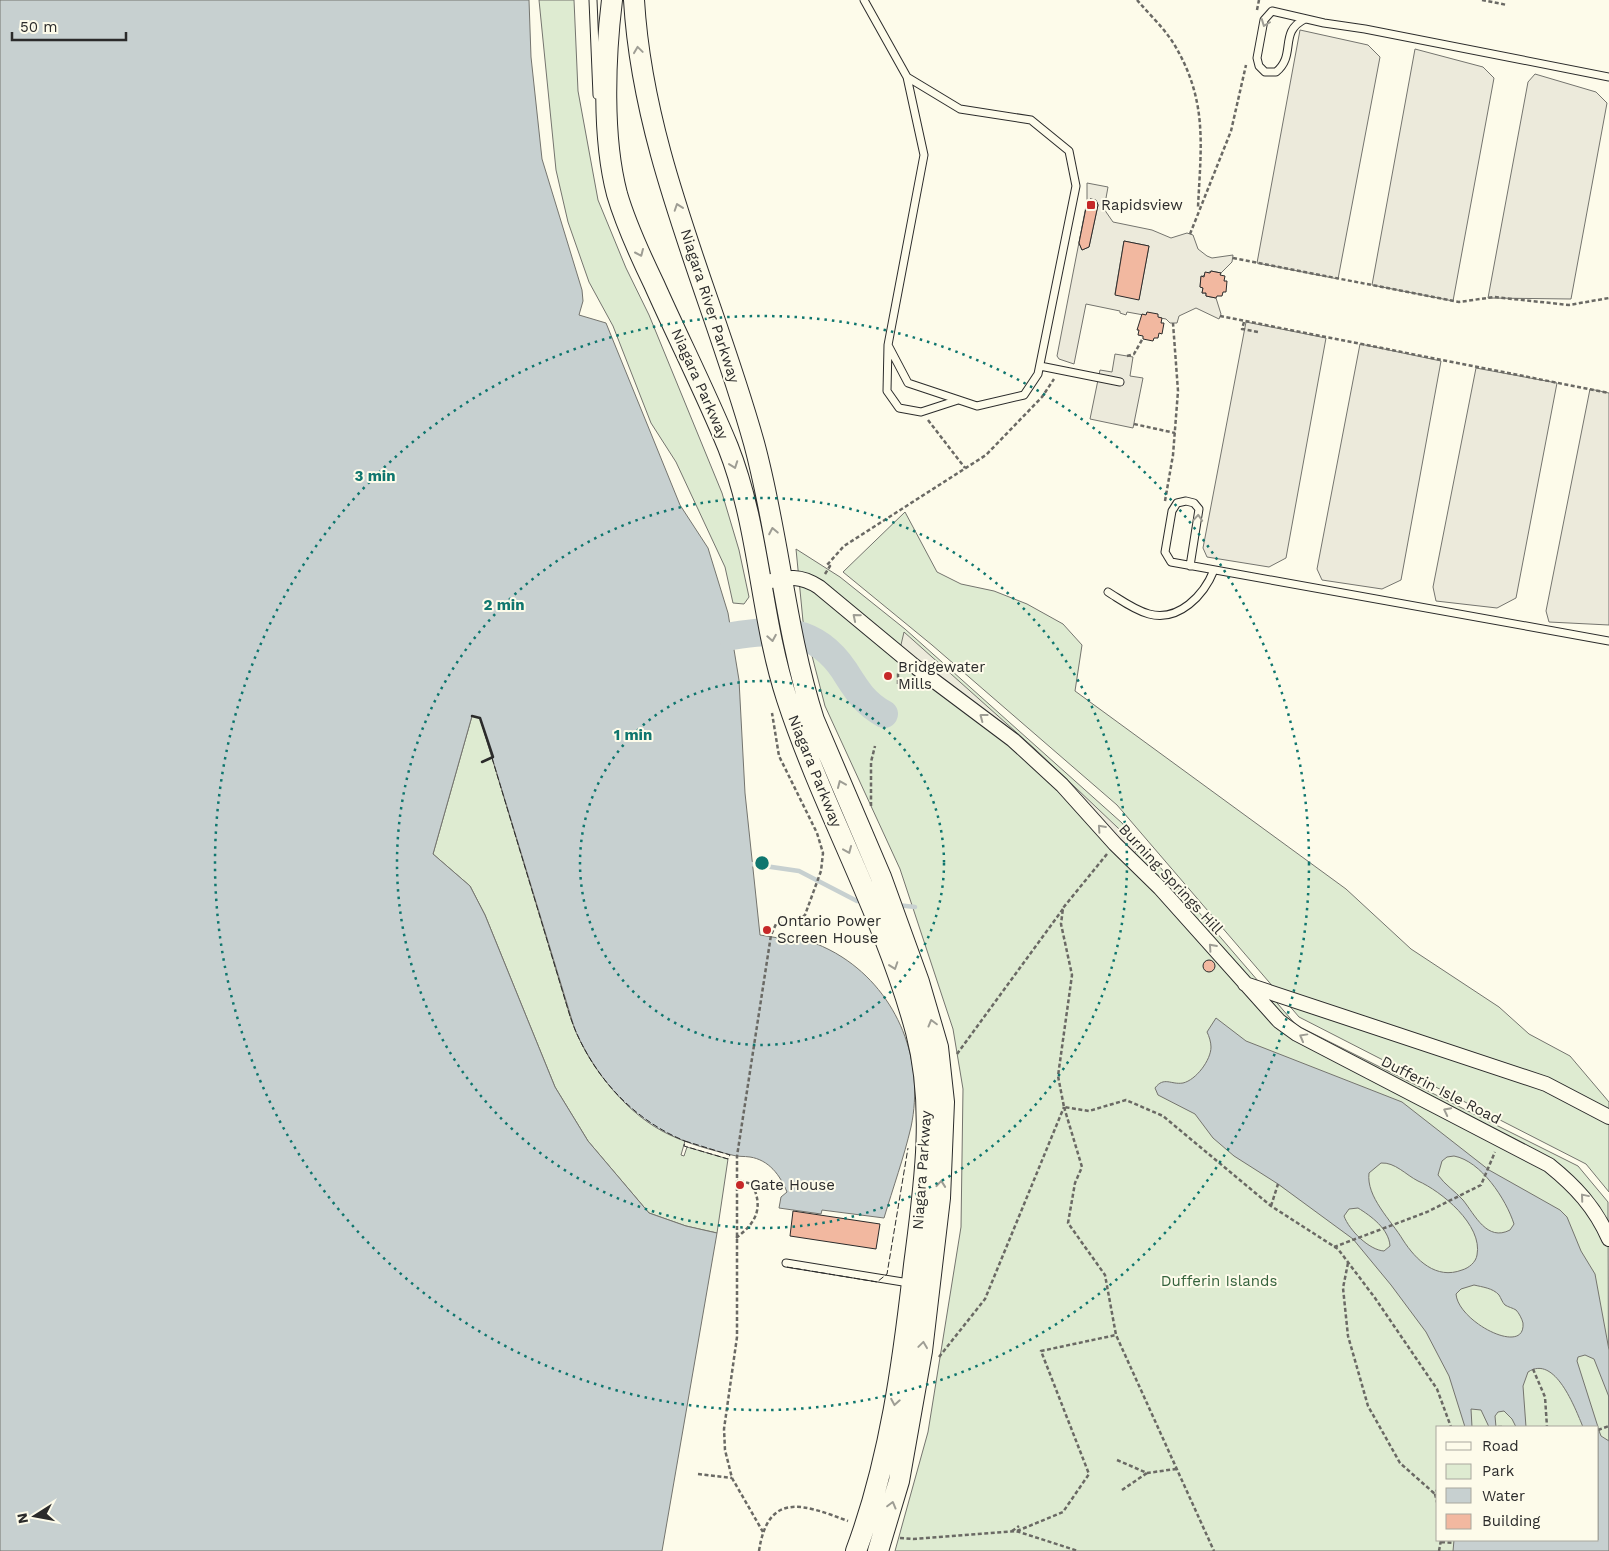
<svg xmlns="http://www.w3.org/2000/svg" width="1609" height="1551" viewBox="0 0 1609 1551" font-family="'Work Sans',sans-serif">
	<rect width="100%" height="100%" fill="#fdfbea"/>
	<path fill="#deebd1" stroke="#74746e" fill-rule="evenodd" d="M539 0H574L578 91 598 200 626 268 649 315 722 493 739 550 749 597 744 604 733 603 725 567 676 462 651 423 613 326 589 282 568 222 556 170Z
		M905 512 937 572 961 584 994 591 1027 604 1063 624 1082 645 1075 691 1346 889 1411 949 1499 1007 1529 1034 1570 1056 1609 1102V1192L1586 1164 1299 1017 1117 805 932 645 843 572Z
		M796 549 840 577 905 629 1122 823 1296 1025 1578 1166 1608 1202 1609 1551H895L928 1432 961 1227 963 1089 953 1029 900 869 825 706 803 621ZM1438 1427H1598V1540H1438Z
		M472 716 480 718 570 1016C589 1072 631 1119 685 1141L681 1155 684 1156 687 1147 728 1159 717 1233 686 1226 649 1213 588 1141 555 1087 485 915 470 886 433 854Z"/>
	<path fill="#eceadb" stroke="#74746e" fill-rule="evenodd" d="M1300 30 1368 45 1380 57 1338 279 1257 263Z
		M1415 49 1483 67 1494 78 1453 301 1372 285Z
		M1535 74 1596 92 1607 103 1571 299 1488 298 1528 82Z
		M1087 183 1108 187 1104 209 1113 222 1152 230 1171 238 1187 233 1193 235 1198 249 1207 256 1212 258 1233 255 1232 262 1221 273 1211 271 1201 277 1200 287 1203 288 1202 293H1206V296L1216 298 1221 314 1219 319 1196 308 1179 316 1177 323H1170L1166 319 1127 312 1126 315 1120 313V311L1086 304 1074 364 1059 359 1057 356 1087 201ZM1090 199 1096 200 1098 205 1089 247 1082 250 1079 243 1087 203ZM1124 241 1149 246 1139 299 1115 294Z
		M1246 322 1326 338 1286 558 1269 567 1207 557 1203 548Z
		M1360 344 1441 361 1401 580 1382 589 1322 580 1317 569Z
		M1115 354 1133 357 1130 376 1143 378 1133 428 1090 419 1100 370 1112 372Z
		M1476 368 1557 383 1516 598 1497 608 1436 601 1433 587Z
		M1590 389 1609 393V625L1549 622 1546 611Z
		M904 632 1035 749 1138 847 1131 859 1034 758 900 649Z"/>
	<path fill="#c7d0d0" stroke="#74746e" fill-rule="evenodd" d="M0 0H529L531 57 542 159 582 290 583 301 579 315 606 323 680 505 708 548 728 613 739 680 745 793 760 935 785 939 789 934C807 940 825 946 842 957 898 993 925 1061 911 1127 904 1157 893 1188 884 1218L822 1210 821 1214 779 1208 781 1197 787 1192C780 1175 769 1160 750 1157 744 1156 738 1157 732 1155 711 1150 689 1144 670 1135 627 1115 594 1072 575 1030L480 718 472 716 433 854 470 886 485 915 555 1087 588 1141 649 1213 686 1226 717 1233 662 1551H0Z
		M1216 1018 1246 1041 1402 1102 1489 1170 1560 1210 1567 1217 1581 1251 1595 1274 1609 1350V1397L1594 1359 1585 1355 1578 1357 1577 1361 1598 1427H1583C1575 1408 1555 1354 1528 1372L1523 1386 1526 1427H1516L1512 1419 1504 1411 1498 1412 1495 1416 1496 1427H1489L1481 1410 1471 1409 1472 1427H1465L1449 1376 1426 1332 1391 1285 1353 1239 1278 1184 1234 1156 1213 1138 1195 1114 1158 1095 1155 1088C1164 1076 1171 1085 1183 1083 1196 1080 1211 1060 1211 1047 1211 1042 1209 1036 1207 1032ZM1454 1156C1481 1161 1506 1199 1514 1224L1510 1230C1487 1242 1475 1215 1463 1200 1455 1191 1445 1185 1438 1175L1442 1161 1447 1157ZM1381 1163C1395 1162 1406 1175 1418 1181 1441 1191 1483 1225 1477 1255 1476 1262 1469 1268 1462 1270 1436 1280 1416 1260 1403 1240 1391 1220 1366 1197 1369 1173ZM1358 1208C1371 1216 1389 1229 1390 1246L1384 1251C1369 1250 1349 1230 1344 1216L1349 1209ZM1474 1285C1482 1287 1493 1288 1499 1295 1501 1298 1502 1302 1505 1305 1508 1307 1513 1308 1516 1310 1519 1313 1522 1319 1523 1323 1526 1357 1458 1322 1456 1294L1461 1289Z
		M1598 1428 1601 1436 1609 1441V1551H1453L1454 1540H1598Z"/>
	<g fill="none" stroke-linecap="round" stroke-linejoin="round">
		<path stroke="#c7d0d0" stroke-width="4.5" d="M751 864 799 871 857 901H864
			M897 905 915 907"/>
		<path stroke="#c7d0d0" stroke-width="28" d="M732 636C778 628 815 627 844 670 856 689 864 703 884 714"/>
	</g>
	<path fill="#f2b8a0" stroke="#2b2b2b" d="M1090 199 1096 200 1098 205 1089 247 1082 250 1079 243 1087 203Z
		M1124 241 1149 246 1139 300 1115 295Z
		M1211 271 1221 273 1220 275 1225 276 1224 281H1227L1226 292H1223L1222 296H1217L1216 298 1206 296V293H1202L1203 288 1200 287 1201 276 1204 277 1205 272 1210 273Z
		M1147 312 1158 314V317L1162 318 1161 323H1164L1162 334 1159 333 1158 338H1154L1153 341 1143 339V336L1138 335 1139 330H1137L1142 314 1146 315Z
		M1203 966a6 6 0 1 1 12 0a6 6 0 1 1-12 0Z
		M793 1211 880 1224 876 1249 790 1236Z"/>
	<g fill="none" stroke-linecap="round" stroke-linejoin="round">
		<g stroke="#2b2b2b" stroke-width="9">
			<path id="service" d="M593 0 597 95
				M864 0 907 77 924 155 888 345 908 383 977 406 1024 395 1038 374 1076 186 1069 151 1031 120 960 109 907 77
				M1305 19C1278 32 1297 55 1276 72H1265L1259 66 1257 58 1264 20 1272 11 1324 23 1365 29 1609 77
				M888 345 887 391 899 408 921 412 958 400
				M1040 366 1120 382
				M1190 566 1199 509 1194 503 1186 501 1177 503 1172 511 1165 552 1171 562 1609 641
				M1108 592C1121 600 1134 610 1149 614 1179 622 1204 595 1214 570
				M786 1263 909 1283"/>
		</g>
		<g stroke="#2b2b2b" stroke-width="16">
			<path id="minor" d="M762 583C785 578 798 573 819 587L913 665 1013 740 1062 785 1115 844 1160 888 1279 1021 1297 1034 1549 1165C1575 1186 1595 1207 1609 1239
				M1245 984 1546 1084 1609 1117"/>
		</g>
		<g stroke="#2b2b2b" stroke-width="22">
			<path id="secondary" d="M612 0C605 58 602 137 617 194 626 225 640 255 654 284 678 338 705 391 728 447 760 528 760 617 787 699 824 812 885 916 916 1032 936 1108 924 1188 914 1265 903 1362 890 1460 856 1551
				M634 0C643 154 713 296 754 443 779 535 785 630 814 720L881 877 919 982 938 1047 944 1102 940 1198 922 1351 899 1481 878 1551"/>
		</g>
		<path stroke="#6a6964" stroke-width="2.5" stroke-dasharray="4 2.5" stroke-linecap="butt" d="M1137 0C1149 14 1164 28 1174 44 1208 101 1201 145 1198 207
			M1482 0 1507 5
			M1257 10 1259 0
			M1190 234 1231 131 1246 65
			M1233 258 1459 302 1494 297 1569 305 1609 298
			M1220 316 1609 393
			M1244 322 1242 329 1258 332
			M1127 356 1134 354 1143 338
			M928 420 965 468
			M1134 424 1175 433
			M1165 501 1173 455 1178 391 1173 323
			M825 574 830 566 827 565 844 546 986 455 1042 397 1054 379
			M898 684V671
			M871 806V762L875 746
			M1107 854 1063 908 1061 924 1072 975 1058 1076 1064 1107 1089 1111 1126 1100 1163 1116 1271 1206 1338 1249 1375 1298 1437 1389 1451 1427
			M957 1054 1063 909
			M1064 1107 1082 1167 1075 1183 1068 1223 1105 1275 1116 1335 1214 1551
			M1271 1206 1278 1184
			M736 1238C756 1223 764 1208 752 1184L737 1180
			M1334 1247 1427 1212 1481 1185 1495 1152
			M1348 1263 1343 1288 1348 1336 1368 1406 1400 1463 1435 1494
			M939 1357 985 1299 1064 1107
			M1533 1369 1545 1397 1547 1427
			M1498 1427H1504
			M1598 1430 1609 1426
			M1117 1460 1147 1473 1176 1469
			M698 1474 732 1478
			M1438 1488 1435 1494 1438 1506
			M1122 1490 1147 1473
			M1012 1531 1019 1526
			M1017 1531 1063 1512 1089 1474 1041 1351 1116 1335
			M763 1532 732 1478 725 1450 724 1429 737 1337V1156L771 935 776 924 798 920 805 915 821 871 823 853 817 833 779 756 772 713
			M900 1538 913 1539 1016 1531 1078 1551
			M1441 1542 1454 1543
			M759 1551C768 1490 805 1505 848 1521
			M1439 1551 1441 1540"/>
		<use href="#service" stroke="#fdfbea" stroke-width="7"/>
		<use href="#minor" stroke="#fdfbea" stroke-width="14"/>
		<use href="#secondary" stroke="#fdfbea" stroke-width="20"/>
		<path stroke="#2b2b2b" stroke-width="1" stroke-dasharray="6 2.5" stroke-linecap="butt" d="M492 758 570 1016C589 1072 631 1119 685 1141
			M685 1141 730 1155 728 1159 684 1146Z
			M787 1267 877 1282 887 1274 908 1148"/>
		<path stroke="#2b2b2b" stroke-width="2.5" d="M472 716 480 718 493 757 482 762"/>
	</g>
	<defs><path id="oneway-chevron" d="M-2-3.5L2.5 0L-2 3.5" fill="none" stroke-width="1.6" stroke-linecap="round" stroke-linejoin="round" transform="scale(1.25)"/></defs>
	<g stroke="#9e9d94">
		<use href="#oneway-chevron" transform="translate(1265 23) rotate(111)"/>
		<use href="#oneway-chevron" transform="translate(638 50) rotate(-98)"/>
		<use href="#oneway-chevron" transform="translate(678 207) rotate(-109)"/>
		<use href="#oneway-chevron" transform="translate(640 253) rotate(66)"/>
		<use href="#oneway-chevron" transform="translate(734 465) rotate(70)"/>
		<use href="#oneway-chevron" transform="translate(1198 518) rotate(-86)"/>
		<use href="#oneway-chevron" transform="translate(773 531) rotate(-101)"/>
		<use href="#oneway-chevron" transform="translate(856 617) rotate(-140)"/>
		<use href="#oneway-chevron" transform="translate(772 638) rotate(80)"/>
		<use href="#oneway-chevron" transform="translate(983 717) rotate(-143)"/>
		<use href="#oneway-chevron" transform="translate(841 784) rotate(-113)"/>
		<use href="#oneway-chevron" transform="translate(1101 828) rotate(-132)"/>
		<use href="#oneway-chevron" transform="translate(848 850) rotate(67)"/>
		<use href="#oneway-chevron" transform="translate(1212 947) rotate(-132)"/>
		<use href="#oneway-chevron" transform="translate(894 966) rotate(71)"/>
		<use href="#oneway-chevron" transform="translate(932 1023) rotate(-105)"/>
		<use href="#oneway-chevron" transform="translate(1303 1037) rotate(-151)"/>
		<use href="#oneway-chevron" transform="translate(1447 1111) rotate(-153)"/>
		<use href="#oneway-chevron" transform="translate(941 1184) rotate(-85)"/>
		<use href="#oneway-chevron" transform="translate(1584 1197) rotate(-130)"/>
		<use href="#oneway-chevron" transform="translate(923 1345) rotate(-82)"/>
		<use href="#oneway-chevron" transform="translate(895 1402) rotate(100)"/>
		<use href="#oneway-chevron" transform="translate(892 1505) rotate(-75)"/>
	</g>
	<g fill="none" stroke="#0f766e" stroke-width="2.5" stroke-dasharray="2.5 5">
		<circle cx="762" cy="863" r="182"/>
		<circle cx="762" cy="863" r="365"/>
		<circle cx="762" cy="863" r="547"/>
	</g>
	<g fill="#c62828" stroke="#fdfbea" stroke-width="2">
		<rect x="1086" y="200" width="10" height="10" rx="2.5"/>
		<circle cx="888" cy="676" r="5"/>
		<circle cx="767" cy="930" r="5"/>
		<circle cx="740" cy="1185" r="5"/>
	</g>
	<g text-anchor="middle" stroke-width="4" stroke-linejoin="round" paint-order="stroke">
		<g font-size="15" fill="#2b2b2b" stroke="#fdfbea" text-anchor="start">
			<text x="1101" y="210">Rapidsview</text>
			<text x="898" y="672">Bridgewater<tspan x="898" dy="17">Mills</tspan></text>
			<text x="777" y="926">Ontario Power<tspan x="777" dy="17">Screen House</tspan></text>
			<text x="750" y="1190">Gate House</text>
		</g>
		<g font-size="15" fill="#2b2b2b" stroke="#fdfbea">
			<text transform="translate(710 306) rotate(72)" y="5">Niagara River Parkway</text>
			<text transform="translate(700 384) rotate(66)" y="5">Niagara Parkway</text>
			<text transform="translate(815 771) rotate(68)" y="5">Niagara Parkway</text>
			<text transform="translate(1171 879) rotate(47)" y="5">Burning Springs Hill</text>
			<text transform="translate(1441 1090) rotate(27)" y="5">Dufferin Isle Road</text>
			<text transform="translate(922 1170) rotate(-86)" y="5">Niagara Parkway</text>
		</g>
		<g font-size="15" fill="#34623c" stroke="#fdfbea">
			<text x="1219" y="1286">Dufferin Islands</text>
		</g>
	</g>
	<circle cx="762" cy="863" r="8" fill="#0f766e" stroke="#fdfbea" stroke-width="2.5"/>
	<g font-size="15" text-anchor="middle" font-weight="bold" fill="#0f766e" stroke="#fdfbea" stroke-width="4" stroke-linejoin="round" paint-order="stroke">
		<text x="375" y="481">3 min</text>
		<text x="504" y="610">2 min</text>
		<text x="633" y="740">1 min</text>
	</g>
	<rect x="1436" y="1426" width="162" height="115" fill="#fdfbea" stroke="#a9a89e"/>
	<rect x="1446" y="1442" width="25" height="8" fill="#fdfbea" stroke="#a9a89e"/>
	<text x="1482" y="1451" font-size="15" fill="#2b2b2b">Road</text>
	<rect x="1446" y="1464" width="25" height="15" fill="#deebd1" stroke="#a9a89e"/>
	<text x="1482" y="1476" font-size="15" fill="#2b2b2b">Park</text>
	<rect x="1446" y="1488" width="25" height="15" fill="#c7d0d0" stroke="#a9a89e"/>
	<text x="1482" y="1501" font-size="15" fill="#2b2b2b">Water</text>
	<rect x="1446" y="1514" width="25" height="15" fill="#f2b8a0" stroke="#a9a89e"/>
	<text x="1482" y="1526" font-size="15" fill="#2b2b2b">Building</text>
	<g transform="translate(35 1516) rotate(259)" stroke="#fdfbea" stroke-width="4" paint-order="stroke">
	<path d="M0-4L9 19L0 12L-9 19Z" fill="#2b2b2b"/>
	<text y="-8" font-size="14" font-weight="bold" text-anchor="middle" fill="#2b2b2b">N</text>
	</g>
	<path d="M12 32v8h114v-8" fill="none" stroke="#2b2b2b" stroke-width="2.5"/>
	<text x="20" y="32" font-size="15" fill="#2b2b2b" stroke="#fdfbea" stroke-width="4" paint-order="stroke">50 m</text>
</svg>
